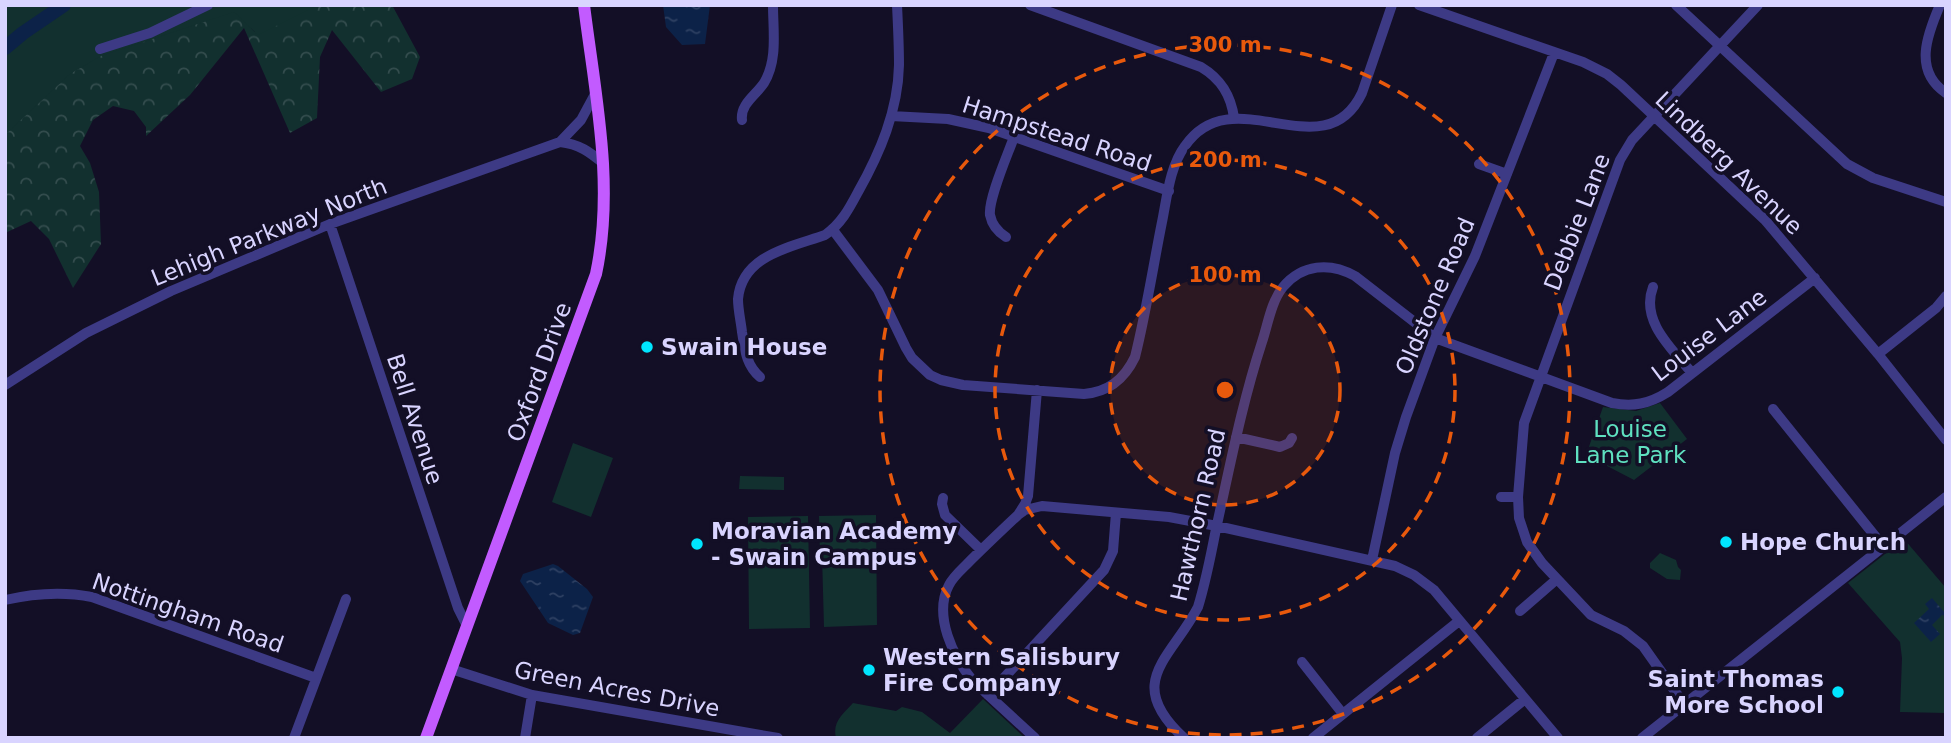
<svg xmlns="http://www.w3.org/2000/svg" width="1951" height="743" viewBox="0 0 1951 743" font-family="'DejaVu Sans',sans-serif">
	<defs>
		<pattern id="forest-crowns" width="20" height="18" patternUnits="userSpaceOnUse" patternTransform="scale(1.75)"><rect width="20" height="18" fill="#12302f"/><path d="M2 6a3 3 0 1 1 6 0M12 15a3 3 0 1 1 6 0" fill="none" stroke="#344d4e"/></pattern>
		<pattern id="water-ripples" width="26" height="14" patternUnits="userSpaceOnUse" patternTransform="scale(1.75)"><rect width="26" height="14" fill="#0c2248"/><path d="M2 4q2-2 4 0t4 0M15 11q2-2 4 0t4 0" fill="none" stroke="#2f4163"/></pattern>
	</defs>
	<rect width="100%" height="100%" fill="#130f26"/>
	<path fill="url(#forest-crowns)" d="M278 5 251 28 255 32 291 5H392L420 57 412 79 381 92 332 30 320 57 317 118 290 133 244 28 190 95 146 136V127L134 111 113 106 93 120 80 146 90 163 99 192 101 244 73 288 49 239 31 221 5 233V126L78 64 201 12Z"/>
	<path fill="#12302f" d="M5 5H318L258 35 234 12 101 56 70 74 5 135Z
		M1660 403 1687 439 1634 480 1586 455 1603 407 1636 411Z
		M573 443 613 458 591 517 552 502Z
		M740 476 784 477V490L739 489Z
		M876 515 877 625 824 627 822 555H820L819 516Z
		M808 516 810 628 749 629 748 517Z
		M1904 539 1946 588V713L1900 712 1902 658 1900 642 1848 583Z
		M1660 553 1676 560 1678 567 1681 570 1680 580 1667 579 1650 568V563Z
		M983 699 1025 738H836C832 722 843 714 853 703L896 711 902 707 922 712 950 733Z"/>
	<path fill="url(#water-ripples)" d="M663 5H710L705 44 682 45 666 27Z
		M553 564 558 566 587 589 593 597 580 633 573 635 548 623 520 581 523 574Z
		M1932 598 1945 613 1946 616 1942 615 1932 625 1940 634 1931 642 1914 623 1929 609 1925 604Z"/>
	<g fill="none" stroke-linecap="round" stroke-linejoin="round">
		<path stroke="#0c2248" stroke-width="14" d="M5 48 23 33 64 5"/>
		<path stroke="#3d3a85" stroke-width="10" d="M1030 5 1201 67C1221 79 1231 95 1234 118
			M1419 5 1583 62 1607 74 1621 85 1765 220 1878 354 1946 440
			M1676 5 1847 164 1873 178 1946 202
			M1940 5C1927 35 1913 71 1946 93
			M100 49 150 33 208 5
			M891 116 948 119 989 128 1169 191
			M742 120C740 104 756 95 764 83 778 60 773 31 773 5
			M560 142 581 120 595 94
			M1479 164 1507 174
			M330 224 458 608 467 626
			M833 230 878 290 906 348 912 358 930 375 941 380 963 385 1084 394C1108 392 1124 380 1135 357 1146 313 1153 267 1162 222 1167 197 1170 166 1185 146 1233 76 1324 173 1362 93L1392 5
			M1006 237C998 232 992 225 990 215 988 199 1008 154 1014 137
			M1653 287C1640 321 1672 349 1692 373
			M1878 354 1936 308 1946 296
			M760 377C746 365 745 350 742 332 741 322 738 310 738 299 742 255 791 247 825 235 841 224 849 209 858 192 880 153 898 111 899 65 899 45 898 25 897 5
			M5 385 86 333 171 291 330 224 560 142C579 144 590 152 604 164
			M1773 409 1883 546
			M1236 437 1280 447 1289 443 1292 438
			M1501 497H1518
			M943 498 942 504 945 515 981 550
			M1018 515 1025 510 1042 506 1169 517 1217 526 1395 566 1414 575 1434 590 1558 738
			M1372 560 1395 453 1406 417 1435 338 1475 256 1554 53
			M5 600C35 593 62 591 92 597L316 678
			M1520 611 1557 579
			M1302 662 1343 714
			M451 669 532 695 778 738
			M988 695 1104 570 1113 551 1116 513
			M1684 704 1643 646 1624 631 1591 615 1542 563 1527 542 1519 518 1518 497 1524 423 1620 160 1632 140 1758 5
			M294 738 346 599
			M525 738 532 695
			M1035 738 973 681C953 657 933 615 949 585 953 577 961 570 967 564 984 547 1001 531 1018 515L1025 504 1028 496 1037 390
			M1184 738C1123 682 1171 659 1198 607 1206 581 1211 555 1216 529 1230 466 1242 403 1262 342 1268 324 1271 302 1283 287 1302 264 1330 262 1355 276L1435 338 1612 403C1633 407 1649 404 1668 392L1815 278
			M1313 738 1459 621
			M1477 738 1525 699
			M1642 738 1946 497"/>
		<path stroke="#c25bff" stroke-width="12" d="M426 738 596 274C615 185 595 94 584 5"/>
	</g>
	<circle cx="1225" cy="390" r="115" fill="#e8590c" fill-opacity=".12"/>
	<g fill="none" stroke="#e8590c" stroke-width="3.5" stroke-dasharray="12 9">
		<circle cx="1225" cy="390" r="115"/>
		<circle cx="1225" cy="390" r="230"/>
		<circle cx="1225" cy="390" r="345"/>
	</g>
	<g fill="#00e5ff" stroke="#130f26" stroke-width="2.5">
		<circle cx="647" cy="347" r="7"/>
		<circle cx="1726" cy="542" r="7"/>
		<circle cx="697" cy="544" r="7"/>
		<circle cx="869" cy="670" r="7"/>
		<circle cx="1838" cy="692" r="7"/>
	</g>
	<g text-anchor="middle" stroke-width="7" stroke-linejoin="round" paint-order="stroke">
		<g font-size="23" fill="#d9d4ff" stroke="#130f26">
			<text transform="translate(1057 134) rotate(18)" y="8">Hampstead Road</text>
			<text transform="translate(1729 163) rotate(44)" y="8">Lindberg Avenue</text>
			<text transform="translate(1577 222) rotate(-69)" y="8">Debbie Lane</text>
			<text transform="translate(269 232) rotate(-22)" y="8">Lehigh Parkway North</text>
			<text transform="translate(1435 296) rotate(-67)" y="8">Oldstone Road</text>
			<text transform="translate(1709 335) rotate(-37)" y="8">Louise Lane</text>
			<text transform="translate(539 372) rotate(-70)" y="8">Oxford Drive</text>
			<text transform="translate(415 419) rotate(72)" y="8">Bell Avenue</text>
			<text transform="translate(1198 515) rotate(-77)" y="8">Hawthorn Road</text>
			<text transform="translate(188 613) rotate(19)" y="8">Nottingham Road</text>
			<text transform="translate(617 689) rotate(11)" y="8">Green Acres Drive</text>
		</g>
		<g font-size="23" font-weight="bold" fill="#d9d4ff" stroke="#130f26" text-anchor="start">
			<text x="661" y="355">Swain House</text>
			<text x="711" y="539">Moravian Academy<tspan x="711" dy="26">- Swain Campus</tspan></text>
			<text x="1740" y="550">Hope Church</text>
			<text x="883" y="665">Western Salisbury<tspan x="883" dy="26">Fire Company</tspan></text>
			<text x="1824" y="687" text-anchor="end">Saint Thomas<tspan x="1824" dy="26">More School</tspan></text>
		</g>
		<g font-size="23" fill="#5fe0c0" stroke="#130f26">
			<text x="1630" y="437">Louise<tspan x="1630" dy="26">Lane Park</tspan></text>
		</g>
	</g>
	<circle cx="1225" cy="390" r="10" fill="#e8590c" stroke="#130f26" stroke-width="3.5"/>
	<g font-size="21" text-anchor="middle" font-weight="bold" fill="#e8590c" stroke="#130f26" stroke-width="7" stroke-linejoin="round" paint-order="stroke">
		<text x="1225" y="52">300 m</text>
		<text x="1225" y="167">200 m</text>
		<text x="1225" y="282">100 m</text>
	</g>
	<rect width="1951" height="743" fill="none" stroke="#d9d4ff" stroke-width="14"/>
</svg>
